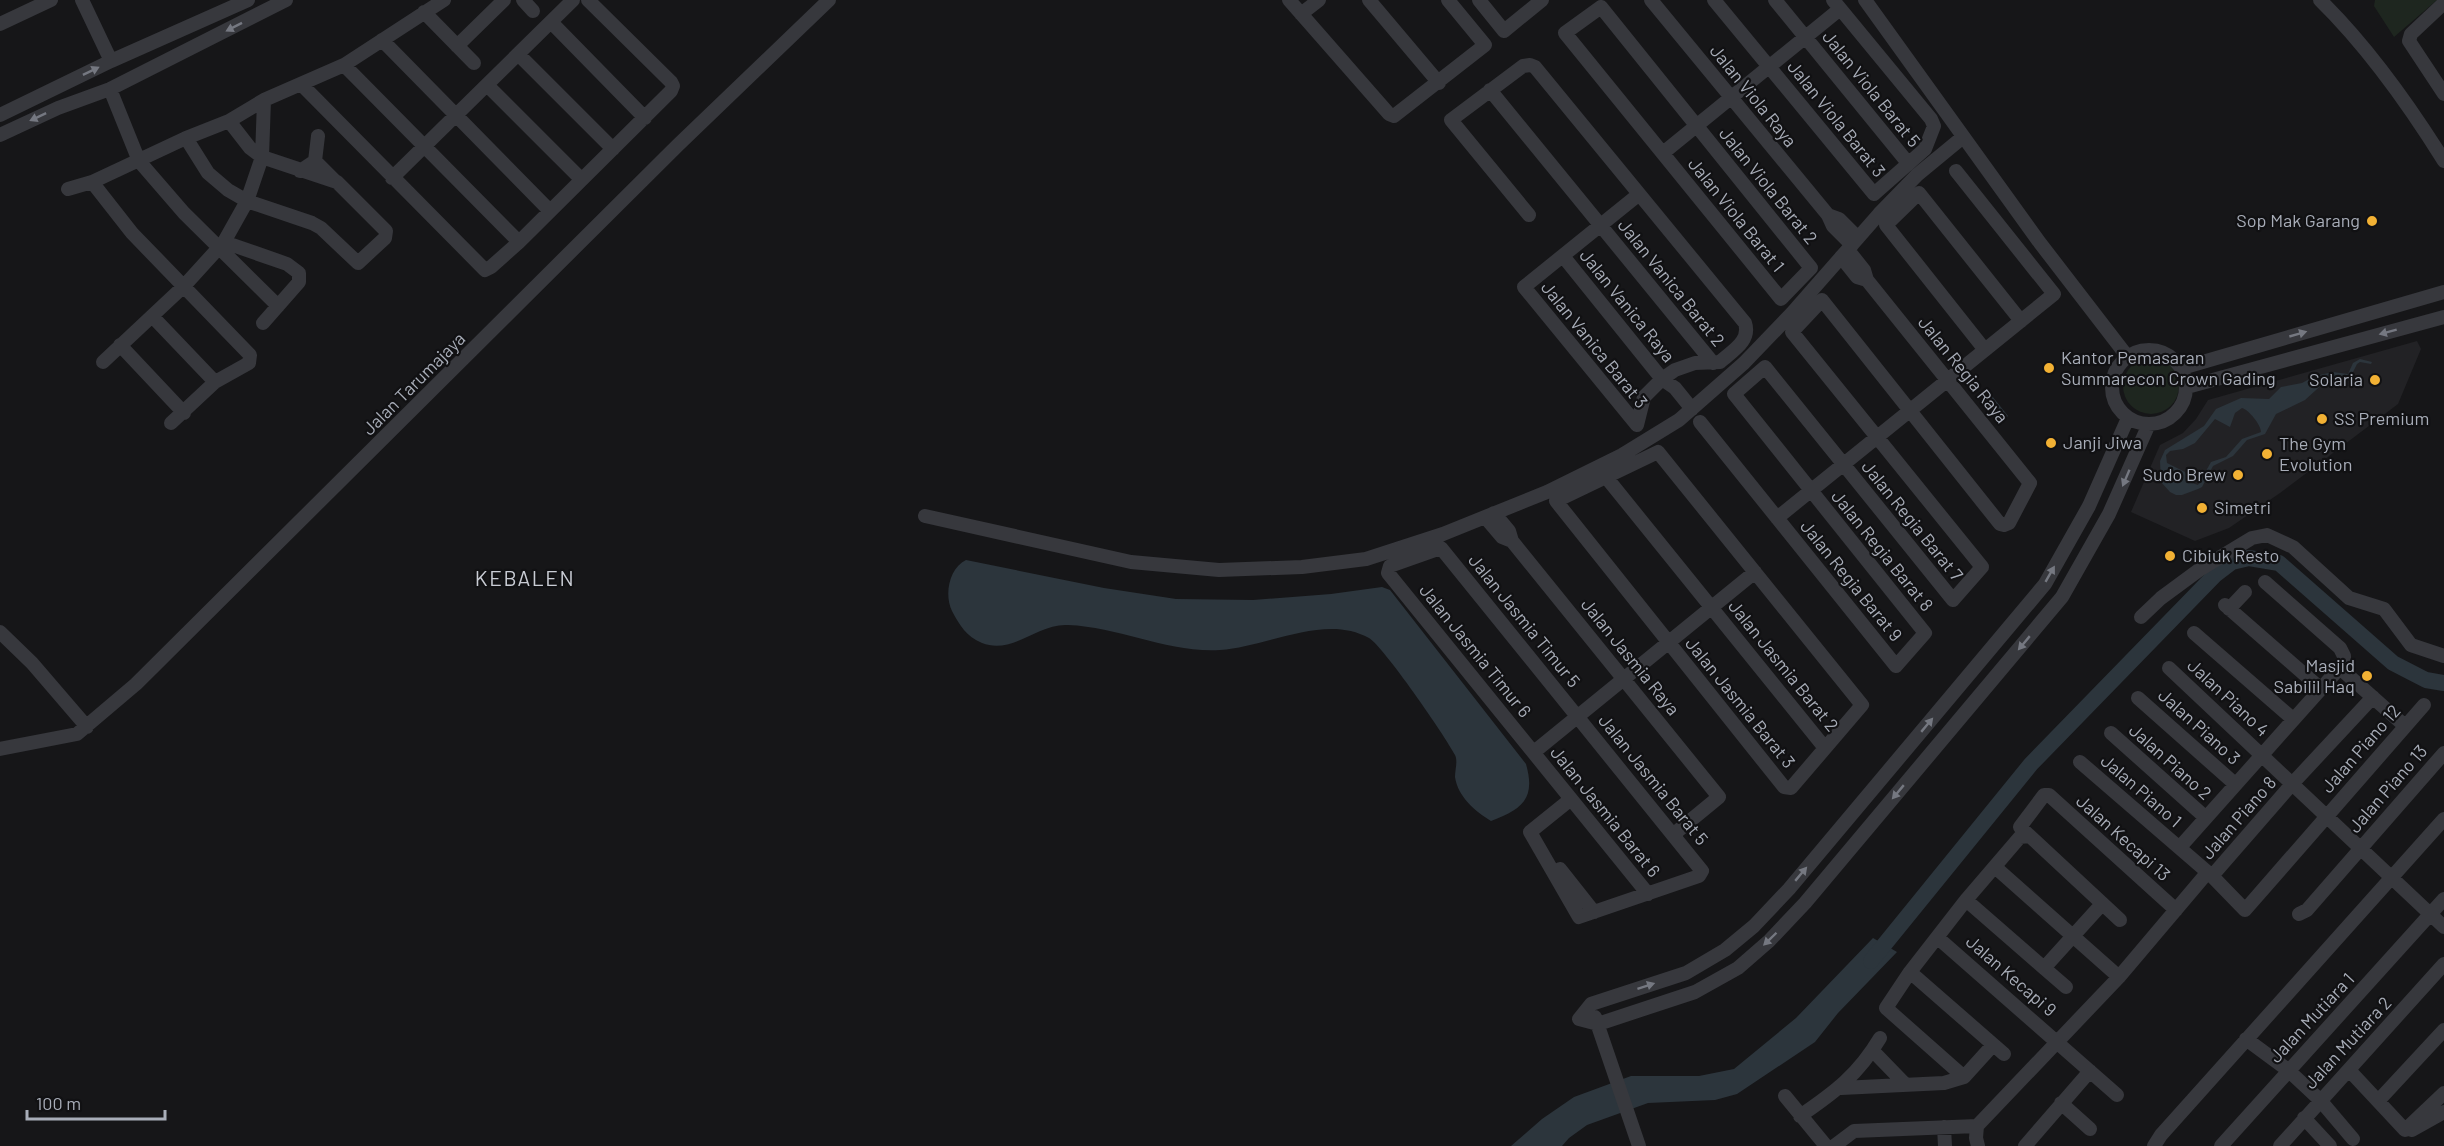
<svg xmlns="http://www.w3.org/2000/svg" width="2444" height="1146" viewBox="0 0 2444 1146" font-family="Barlow,sans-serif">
	<rect width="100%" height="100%" fill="#161618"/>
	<path fill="#222225" d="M2417 341 2421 349 2398 404 2280 493 2229 528 2195 541 2131 512 2160 445 2183 433 2196 419 2208 400Z"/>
	<path fill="#1e261f" d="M2375 0H2437L2394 37 2374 6Z
		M2123 386a28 28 0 1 1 56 0a28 28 0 1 1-56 0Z"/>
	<path fill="#2c353c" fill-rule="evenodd" d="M2360 359 2372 362 2371 364 2360 362 2357 364 2350 378 2327 380 2305 400 2276 414 2265 434 2247 440 2233 456 2213 466 2202 487 2198 489 2182 495H2176L2170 492 2161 482 2160 461 2165 450 2204 426 2216 409 2241 398 2269 399 2281 387 2302 383 2315 376 2333 372 2348 374 2353 363ZM2242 408C2249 410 2261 425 2261 432L2242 439 2226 457 2211 462 2198 485 2192 483 2185 472 2167 463 2166 455 2170 451 2183 449 2195 443 2215 419 2230 427 2235 413Z
		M1988 391 2008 416 2000 423 1980 398Z
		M966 560 1104 588 1176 599 1253 600 1331 594 1382 587 1390 590 1526 764C1536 799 1522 809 1491 821 1475 811 1458 797 1455 777 1455 770 1458 761 1455 755 1446 737 1383 646 1369 638 1325 613 1268 647 1220 650 1167 653 1120 627 1068 625 1038 623 1013 655 982 643 966 636 960 626 952 611 944 595 949 568 966 560Z
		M1873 938 1897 952 1838 1013 1815 1042 1737 1094 1715 1100 1648 1103 1587 1125 1569 1138 1562 1146H1511L1542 1119 1574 1097 1631 1076H1699L1734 1069 1796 1018Z"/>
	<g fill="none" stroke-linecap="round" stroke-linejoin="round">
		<path stroke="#2c353c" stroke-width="16" d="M1871 961 2031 764 2215 575 2232 562 2249 558 2279 563 2393 663 2426 680 2444 683"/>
		<path stroke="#37383d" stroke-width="14" d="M82 0 111 61
			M523 0 533 11
			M1289 0 1389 114 1394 116 1485 45 1448 0
			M1369 0 1439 83
			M1479 0 1504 31 1542 0
			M1651 0 1828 215 1833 226 1852 245
			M1714 0 1874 194 1925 149 1934 126 1931 119 1833 0
			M1775 0 1908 163
			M1865 0 2040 243 2127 356
			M2320 0C2368 47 2409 105 2444 161
			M2444 3 2411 34 2409 41 2444 94
			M1601 7 1811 268 1781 299 1565 33Z
			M424 12 474 63
			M1301 14 1319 0
			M551 22 645 118
			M0 24 51 0
			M382 40 550 211
			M457 46 504 0
			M518 54 613 149
			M344 65 519 242
			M302 85 485 270 491 267 519 242 671 91 673 86 671 82 588 0
			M487 85 581 179
			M110 89 139 161 184 213 278 306
			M1490 90 1713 363
			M0 115 111 61 248 0
			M0 135 58 108 110 89 286 0
			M186 138 208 173 228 190 247 201 312 223 321 228 358 263 385 238 386 231 337 182 262 157 250 148 229 121
			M1663 153 1840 9
			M315 161 318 136
			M300 171 315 161 335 181
			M392 178 573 0
			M92 182 132 233 250 355 249 363 215 382 171 423
			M68 189 92 182 186 138 229 121 264 100 344 65 444 0
			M1529 215 1451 120 1523 66 1530 65 1535 67 1745 323C1751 341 1732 351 1720 362L1695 363 1675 370 1662 379 1644 397 1637 425
			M1828 215 1839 219 1858 238
			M224 242 287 264 299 273V282L263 323
			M1563 256 1662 379 1675 388 1692 409
			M1841 257 1857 277 1867 280
			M152 316 215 382
			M120 345 184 413
			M2112 387a37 37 0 1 1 74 0a37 37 0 1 1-74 0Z
			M1985 350 1886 225 1919 193 2021 321
			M103 362 184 286 224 242 247 201 262 157 264 100
			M2182 368 2444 292
			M2187 387 2444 317
			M2128 418 2089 506 2045 584 1789 889 1754 926 1725 950 1686 973 1591 1004 1579 1019 1598 1024 1695 992 1738 968 1769 941 1805 903 2062 597 2109 514 2149 424
			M1700 422 1896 666 1925 633 1734 394 1765 367 1953 600 1982 567 1792 332 1822 300 2000 524 2004 525 2009 523 2030 483 1867 280 1864 270 1848 250
			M1637 425 1524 287 1638 195
			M1658 452 1862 705 1791 788 1784 787 1556 501Z
			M1606 477 1825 748
			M1494 513 1509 531 1512 541 1719 797 1674 834
			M925 516 1131 562 1219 570 1302 567 1366 559 1443 534 1547 492 1622 455 1679 420 1744 363 1792 313 1879 214 1917 175 1963 137
			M1485 517 1502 537 1512 541
			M1777 518 2054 294 1956 171
			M2225 605 2320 688
			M2229 609 2245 592
			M2141 617 2161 598 2199 570 2252 538 2267 535 2293 547 2349 598 2384 609 2411 645 2444 656
			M0 632 32 663 87 727
			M2194 633 2293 719
			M2169 668 2444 927
			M2341 669 2405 726
			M2138 698 2235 784
			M2111 733 2205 817
			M0 749 77 734 136 684 678 145 829 0
			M1534 752 1755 572
			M2080 762 2212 876 2245 910 2424 705
			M1530 832 1579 917 1699 876 1702 871 1441 548 1390 566 1388 573 1648 894
			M1530 832 1571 799
			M2180 847 2344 663V656L2340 648 2265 582
			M1995 867 2119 977
			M1560 869 1594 912
			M2212 876 2292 784 2373 697
			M1966 900 2020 837 2029 836
			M2299 914 2307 910 2444 753
			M2120 920 2020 827 2044 795H2049L2176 910
			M1938 938 2117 1095
			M2044 968 2066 987
			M1910 972 1966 900 2044 968 2102 904
			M1595 1017 1639 1146
			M2246 1039 2288 1070 2320 1100 2353 1139
			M1873 1051 1905 1084
			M2349 1070 2405 1130
			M1964 1077 1993 1045
			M1841 1088 1944 1083 1964 1077 1886 1008 1910 972 2004 1054
			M1785 1096 1826 1146
			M2379 1100 2444 1030
			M2061 1103 2090 1129
			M1800 1116C1835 1092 1858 1075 1880 1038
			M2304 1118 2330 1146
			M1944 1127 1945 1146
			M2405 1130 2444 1093
			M2412 1130 2444 1112
			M1834 1146 1854 1131 1977 1126
			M1978 1146 1976 1138 1977 1126 2119 977 2207 873
			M2025 1146 2090 1071
			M2154 1146 2161 1135 2444 819
			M2221 1146 2444 899
			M2280 1146 2444 964"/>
	</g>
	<defs><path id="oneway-solid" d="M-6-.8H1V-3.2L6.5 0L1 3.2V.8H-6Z" transform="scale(1.5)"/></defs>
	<g fill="#757881">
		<use href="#oneway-solid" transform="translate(234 27) rotate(153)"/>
		<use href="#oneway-solid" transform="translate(91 71) rotate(-26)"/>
		<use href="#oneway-solid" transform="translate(38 117) rotate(155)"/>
		<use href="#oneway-solid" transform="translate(2388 332) rotate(165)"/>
		<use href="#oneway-solid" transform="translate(2298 334) rotate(-16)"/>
		<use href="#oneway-solid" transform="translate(2126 478) rotate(113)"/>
		<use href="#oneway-solid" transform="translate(2050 574) rotate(-60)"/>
		<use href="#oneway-solid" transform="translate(2024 643) rotate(130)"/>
		<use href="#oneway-solid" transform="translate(1927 725) rotate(-50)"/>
		<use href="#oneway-solid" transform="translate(1898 792) rotate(130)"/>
		<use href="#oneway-solid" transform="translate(1801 874) rotate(-50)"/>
		<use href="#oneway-solid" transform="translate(1770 939) rotate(136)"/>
		<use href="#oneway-solid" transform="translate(1646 986) rotate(-18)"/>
	</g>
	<g fill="#f2b134" stroke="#111113" stroke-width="2">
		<circle cx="2372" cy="221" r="6"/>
		<circle cx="2049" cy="368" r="6"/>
		<circle cx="2375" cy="380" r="6"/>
		<circle cx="2322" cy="419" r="6"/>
		<circle cx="2051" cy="443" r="6"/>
		<circle cx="2267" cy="454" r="6"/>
		<circle cx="2238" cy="475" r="6"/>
		<circle cx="2202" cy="508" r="6"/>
		<circle cx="2170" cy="556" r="6"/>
		<circle cx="2367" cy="676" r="6"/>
	</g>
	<g text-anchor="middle" stroke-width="4.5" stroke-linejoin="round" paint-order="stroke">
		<g font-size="18" fill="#a8adb8" stroke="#111113">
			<text transform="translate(1871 89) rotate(51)" y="6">Jalan Viola Barat 5</text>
			<text transform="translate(1753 96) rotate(51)" y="6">Jalan Viola Raya</text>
			<text transform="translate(1836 119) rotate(51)" y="6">Jalan Viola Barat 3</text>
			<text transform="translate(1768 186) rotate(51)" y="6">Jalan Viola Barat 2</text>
			<text transform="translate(1736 215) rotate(51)" y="6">Jalan Viola Barat 1</text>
			<text transform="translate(1671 283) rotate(51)" y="6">Jalan Vanica Barat 2</text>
			<text transform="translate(1627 306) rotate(51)" y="6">Jalan Vanica Raya</text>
			<text transform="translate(1594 345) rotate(51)" y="6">Jalan Vanica Barat 3</text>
			<text transform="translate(1963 370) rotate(51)" y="6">Jalan Regia Raya</text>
			<text transform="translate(414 384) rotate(-45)" y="6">Jalan Tarumajaya</text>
			<text transform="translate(1912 521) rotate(51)" y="6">Jalan Regia Barat 7</text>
			<text transform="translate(1882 551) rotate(51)" y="6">Jalan Regia Barat 8</text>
			<text transform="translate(1851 581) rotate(51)" y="6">Jalan Regia Barat 9</text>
			<text transform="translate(1524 621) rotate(51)" y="6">Jalan Jasmia Timur 5</text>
			<text transform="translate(1475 651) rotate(51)" y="6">Jalan Jasmia Timur 6</text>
			<text transform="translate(1630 657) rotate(51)" y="6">Jalan Jasmia Raya</text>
			<text transform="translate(1783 666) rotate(51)" y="6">Jalan Jasmia Barat 2</text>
			<text transform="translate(2228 698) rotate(43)" y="6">Jalan Piano 4</text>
			<text transform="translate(1740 703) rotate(51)" y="6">Jalan Jasmia Barat 3</text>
			<text transform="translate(2199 727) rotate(42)" y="6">Jalan Piano 3</text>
			<text transform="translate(2361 749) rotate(-49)" y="6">Jalan Piano 12</text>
			<text transform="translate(2170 762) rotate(42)" y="6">Jalan Piano 2</text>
			<text transform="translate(1653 780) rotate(51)" y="6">Jalan Jasmia Barat 5</text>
			<text transform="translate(2388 789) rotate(-49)" y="6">Jalan Piano 13</text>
			<text transform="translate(2141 791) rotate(41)" y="6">Jalan Piano 1</text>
			<text transform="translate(1605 812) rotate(51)" y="6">Jalan Jasmia Barat 6</text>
			<text transform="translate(2239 818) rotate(-49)" y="6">Jalan Piano 8</text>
			<text transform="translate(2123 838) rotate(42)" y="6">Jalan Kecapi 13</text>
			<text transform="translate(2011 976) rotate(41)" y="6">Jalan Kecapi 9</text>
			<text transform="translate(2312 1018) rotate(-47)" y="6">Jalan Mutiara 1</text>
			<text transform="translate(2348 1043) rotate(-47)" y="6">Jalan Mutiara 2</text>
		</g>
		<g font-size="18" fill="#a8adb8" stroke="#111113" text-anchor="start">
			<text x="2360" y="227" text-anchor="end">Sop Mak Garang</text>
			<text x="2061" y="364">Kantor Pemasaran<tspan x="2061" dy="21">Summarecon Crown Gading</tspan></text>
			<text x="2363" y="386" text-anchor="end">Solaria</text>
			<text x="2334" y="425">SS Premium</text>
			<text x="2063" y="449">Janji Jiwa</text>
			<text x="2279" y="450">The Gym<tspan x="2279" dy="21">Evolution</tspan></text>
			<text x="2226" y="481" text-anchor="end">Sudo Brew</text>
			<text x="2214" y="514">Simetri</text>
			<text x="2182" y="562">Cibiuk Resto</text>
			<text x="2355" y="672" text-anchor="end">Masjid<tspan x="2355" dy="21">Sabilil Haq</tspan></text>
		</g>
		<g font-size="21" letter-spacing="1.5" fill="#c9ccd4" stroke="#111113">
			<text x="525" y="586">KEBALEN</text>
		</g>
	</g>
	<path d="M27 1110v9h138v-9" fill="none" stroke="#a8adb8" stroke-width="3"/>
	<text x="36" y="1110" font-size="18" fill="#a8adb8" stroke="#111113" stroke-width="4.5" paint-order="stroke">100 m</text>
</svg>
